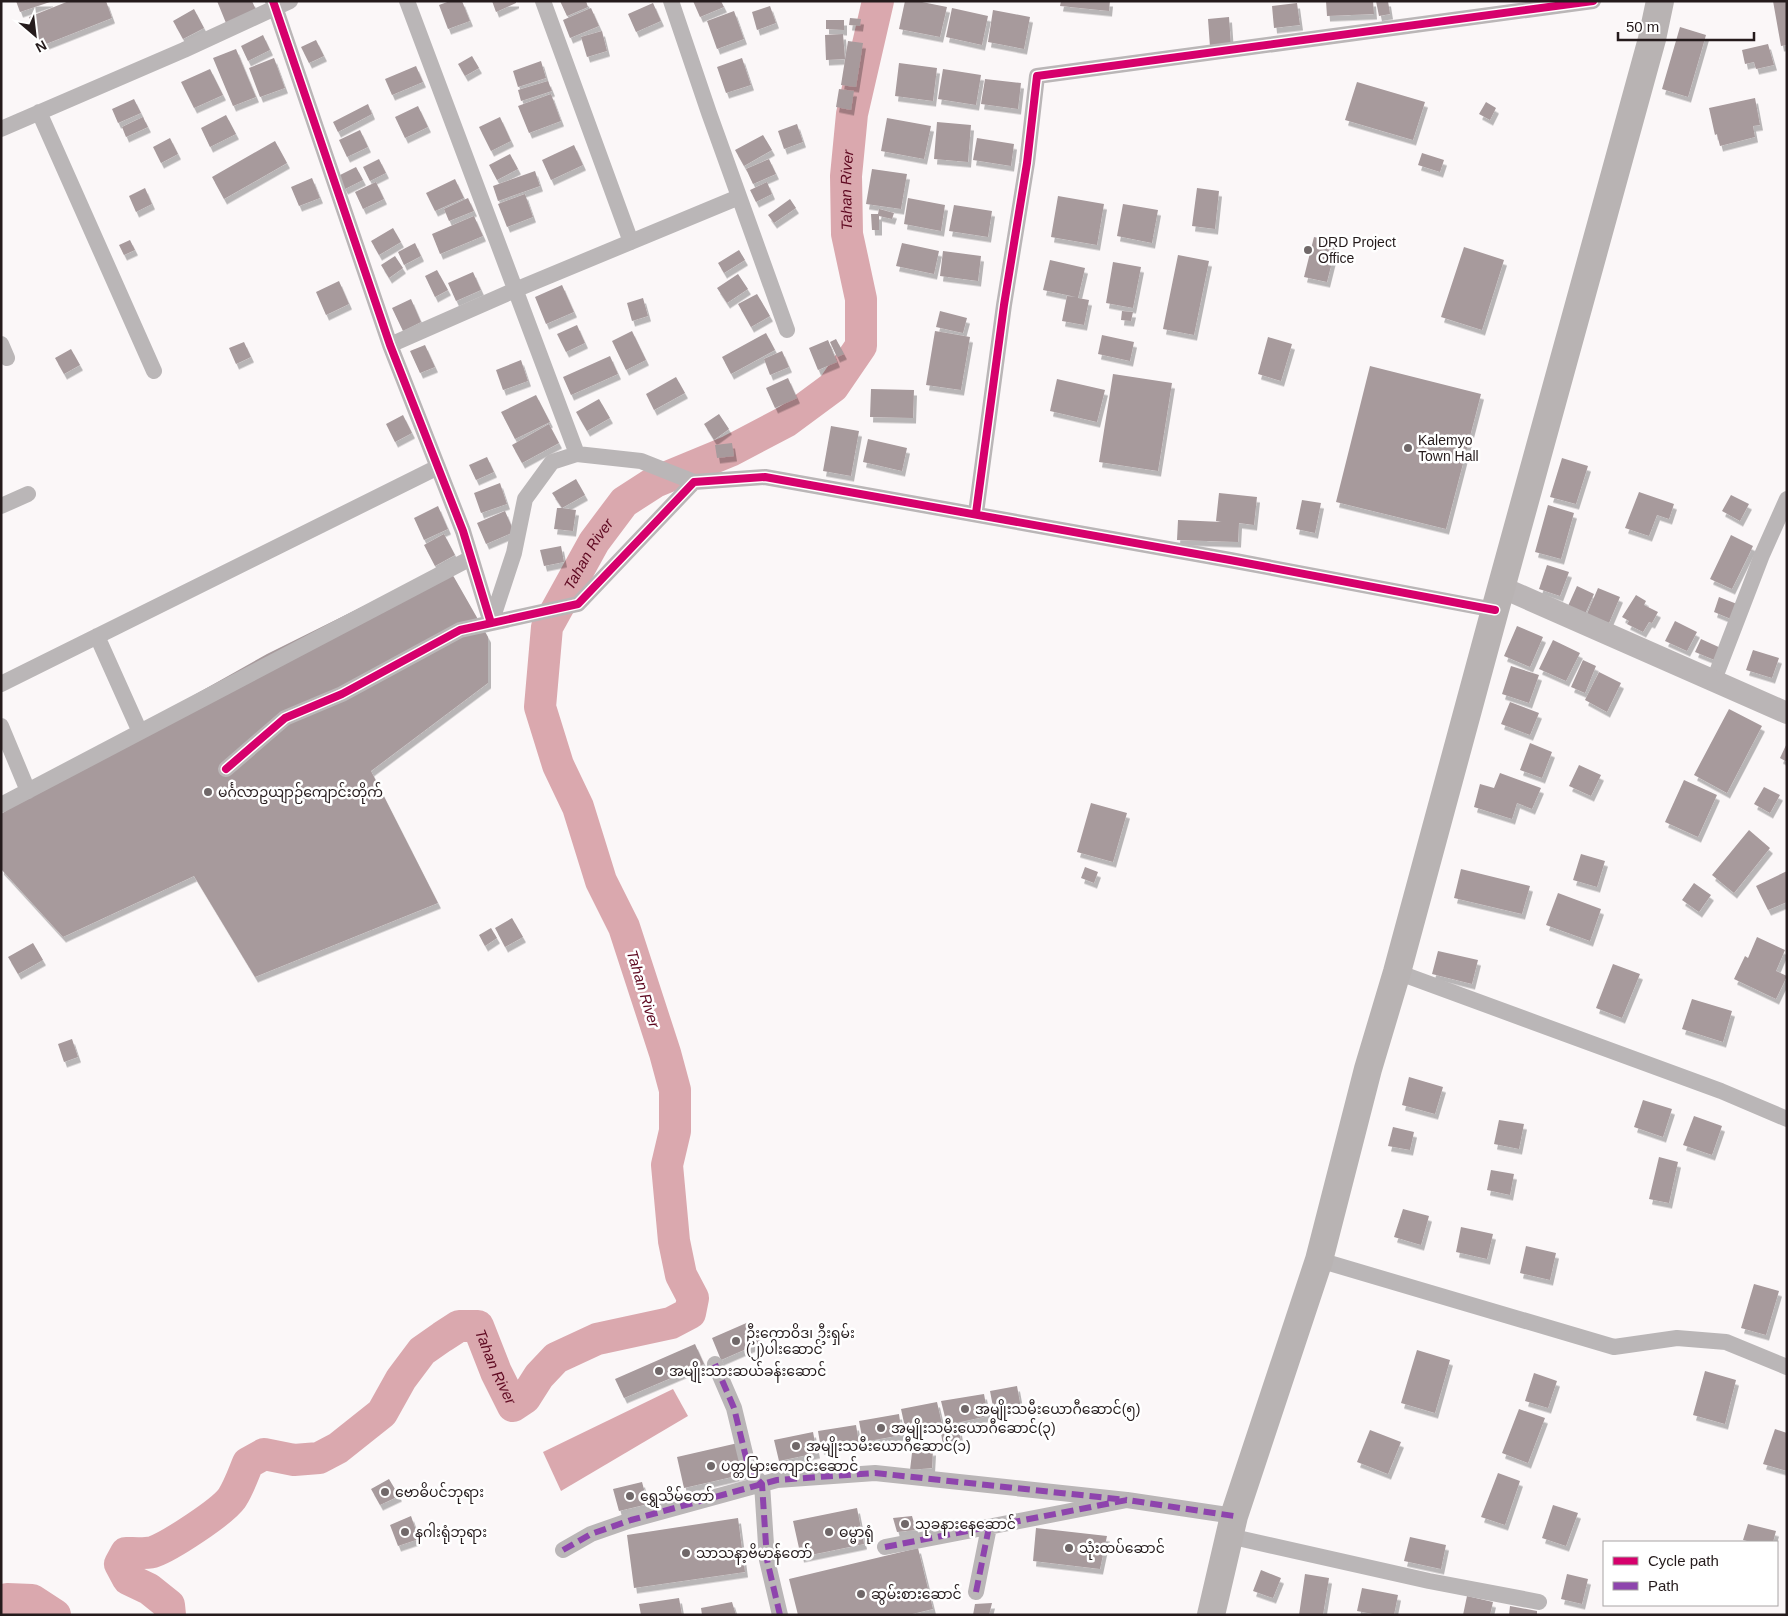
<svg xmlns="http://www.w3.org/2000/svg" width="1788" height="1616" viewBox="0 0 1788 1616" font-family="Helvetica,'Noto Sans Myanmar',sans-serif">
	<defs>
		<filter id="shadow"><feDropShadow dx="3" dy="5.5" stdDeviation="0" flood-color="#0004"/></filter>
	</defs>
	<rect width="100%" height="100%" fill="#fbf7f8"/>
	<path fill="#daa8ae" d="M673 1389 688 1416 561 1491 543 1452Z"/>
	<g fill="none" stroke-linecap="round" stroke-linejoin="round">
		<g stroke="#daa8ae" stroke-width="32">
			<path d="M1 1604 7 1599 32 1600 55 1615"/>
			<path id="s1" d="M170 1615 169 1605 149 1589 128 1579 120 1564 126 1553C134 1553 145 1554 153 1552 170 1546 222 1512 232 1498 239 1487 243 1475 248 1463L264 1454 294 1460 319 1458 338 1448 382 1413 401 1379 422 1351 442 1337 459 1326H478L496 1372 513 1406 525 1398 539 1376 556 1358 597 1339 671 1323 690 1313 693 1298 681 1275 674 1241 667 1165 675 1131V1090L665 1053 624 927 601 881 578 807 558 765 540 707 547 627 594 542 624 502 655 482 730 451 787 421 833 387 861 346V299L847 234 846 176 852 114 878 1"/>
		</g>
	</g>
	<path fill="#a79a9c" filter="url(#shadow)" d="M16 1H50V2L20 12Z
		M69 1H106L112 18 41 46 29 17Z
		M217 1H252L256 10 226 23Z
		M450 1H462L470 21 448 29 439 5Z
		M492 1H516V3L496 12Z
		M560 1H586L588 7 567 16Z
		M693 1H721L724 7 700 17Z
		M905 1H917L947 7 940 37 899 29Z
		M1061 1H1110L1109 11 1060 6Z
		M1326 1H1373L1374 14 1327 16Z
		M1376 1H1388L1390 14 1379 16Z
		M1773 1H1787V45L1781 46Z
		M653 3 661 21 636 32 628 14Z
		M1297 3 1300 25 1274 28 1272 6Z
		M770 6 776 23 757 30 752 12Z
		M591 8 599 26 570 38 563 20Z
		M952 8 988 16 982 45 946 37Z
		M194 9 204 28 183 39 173 21Z
		M993 10 1030 17 1024 49 988 42Z
		M734 11 744 39 717 49 707 21Z
		M1229 17 1231 46 1210 47 1208 19Z
		M850 18 861 19 860 26 849 25Z
		M826 20H844V30L826 29Z
		M1680 27 1706 35 1688 97 1662 89Z
		M602 31 607 51 587 57 581 37Z
		M843 34 845 59 826 60 825 35Z
		M263 35 270 50 248 61 241 46Z
		M316 40 324 56 309 63 301 47Z
		M848 41 863 43 856 87 841 85Z
		M1768 44 1774 65 1756 69 1754 62 1745 64 1742 50Z
		M236 49 256 97 233 106 213 58Z
		M472 56 479 68 465 76 458 64Z
		M274 58 285 88 260 97 249 68Z
		M742 58 751 85 726 93 717 67Z
		M541 61 546 78 518 87 513 71Z
		M899 63 937 68 933 101 895 96Z
		M416 66 423 82 392 95 385 79Z
		M210 69 223 95 194 108 181 82Z
		M943 69 981 75 976 105 938 99Z
		M985 79 1021 83 1018 109 981 104Z
		M548 81 552 91 521 101 518 90Z
		M1357 82 1425 102 1413 140 1345 120Z
		M839 89 854 91 851 110 836 107Z
		M551 94 561 121 529 133 518 106Z
		M1755 98 1760 125 1753 126 1755 137 1720 146 1717 134 1715 135 1709 108Z
		M134 99 141 113 118 123 112 109Z
		M1486 102 1496 108 1490 120 1479 114Z
		M368 104 372 114 338 132 333 122Z
		M418 106 428 127 405 138 395 117Z
		M226 115 236 134 210 147 201 128Z
		M143 117 148 127 126 137 122 127Z
		M500 117 511 141 491 151 479 127Z
		M887 118 931 126 924 159 881 151Z
		M937 122 971 125 968 162 934 159Z
		M797 124 803 142 784 149 778 131Z
		M360 130 368 147 347 157 339 140Z
		M763 135 772 150 744 166 735 150Z
		M170 138 178 154 161 163 153 147Z
		M977 138 1014 144 1011 166 973 160Z
		M275 141 287 163 224 199 212 177Z
		M574 145 583 165 551 180 542 160Z
		M1422 153 1444 160 1440 172 1418 165Z
		M510 154 518 169 497 180 489 165Z
		M379 159 386 173 370 181 363 167Z
		M769 159 776 174 753 184 746 169Z
		M356 167 363 180 345 189 338 176Z
		M872 169 907 174 901 209 866 204Z
		M535 171 540 186 498 201 493 186Z
		M312 178 320 198 299 206 291 187Z
		M455 179 464 198 435 211 426 193Z
		M376 182 384 199 363 209 355 192Z
		M767 182 772 194 756 202 750 190Z
		M145 188 152 204 136 212 129 196Z
		M1197 188 1219 191 1215 229 1192 226Z
		M525 194 533 217 507 227 498 204Z
		M1058 196 1104 204 1097 245 1051 237Z
		M468 198 474 211 449 221 444 209Z
		M908 198 945 205 941 231 904 224Z
		M790 199 796 208 774 223 768 215Z
		M1123 204 1158 210 1152 243 1117 236Z
		M954 205 992 211 988 237 949 231Z
		M879 209 894 213 892 219 879 216V230H872L871 214H878Z
		M474 216 483 236 440 254 432 234Z
		M393 228 401 242 379 255 371 241Z
		M1314 237 1337 242 1327 282 1304 277Z
		M130 240 135 250 124 255 119 245Z
		M415 243 421 256 404 265 398 252Z
		M902 243 939 251 934 274 896 266Z
		M1464 247 1504 260 1482 330 1441 317Z
		M739 250 745 260 724 273 718 263Z
		M943 251 981 256 978 281 940 276Z
		M1178 255 1209 261 1194 335 1163 329Z
		M395 256 403 268 389 278 381 265Z
		M1050 260 1085 268 1078 298 1089 300 1084 325 1062 321 1067 296 1076 297 1043 290Z
		M1113 262 1141 267 1133 308 1106 303Z
		M437 270 448 290 435 297 425 276Z
		M473 272 481 290 456 301 448 283Z
		M738 274 748 289 727 303 717 288Z
		M339 281 349 304 326 315 316 292Z
		M562 285 574 312 546 324 535 297Z
		M757 294 770 316 751 327 738 304Z
		M643 298 648 316 632 321 627 303Z
		M411 299 421 322 403 331 392 308Z
		M940 311 967 318 963 333 936 327Z
		M1122 311 1133 312 1131 321 1121 320Z
		M577 325 585 343 566 352 557 334Z
		M632 331 646 360 626 370 612 341Z
		M935 331 970 337 961 390 926 385Z
		M766 333 775 350 731 374 722 357Z
		M1102 335 1134 342 1130 361 1098 354Z
		M1268 337 1292 344 1281 381 1258 374Z
		M836 339 844 354 837 357 830 342Z
		M828 340 837 362 818 370 809 348Z
		M244 342 251 357 236 364 229 348Z
		M425 345 435 367 420 373 410 351Z
		M71 349 80 365 64 374 55 358Z
		M782 351 789 367 770 375 764 359Z
		M610 356 618 374 571 395 563 377Z
		M521 360 528 381 503 390 496 370Z
		M1370 366 1481 394 1446 529 1336 502Z
		M1113 374 1172 383 1158 471 1099 462Z
		M676 377 685 393 654 410 646 394Z
		M788 378 797 398 775 408 766 388Z
		M1057 379 1105 390 1097 422 1050 411Z
		M871 389 914 390 913 418 870 417Z
		M536 395 550 422 515 439 501 412Z
		M599 399 610 418 587 431 576 412Z
		M719 414 729 429 714 440 704 424Z
		M403 415 412 433 395 442 386 424Z
		M549 424 559 443 522 463 512 445Z
		M831 426 859 431 851 476 823 471Z
		M868 439 907 448 902 471 863 462Z
		M732 443 734 456 717 458 715 445Z
		M487 457 494 472 476 480 469 465Z
		M1562 458 1588 466 1576 504 1550 497Z
		M576 479 585 495 562 508 576 510 573 531 554 529 557 508H562L552 493Z
		M500 483 507 504 481 513 474 493Z
		M1639 492 1674 504 1669 519 1657 515 1649 536 1625 528Z
		M1219 493 1257 497 1254 525 1239 523 1238 542 1177 540 1178 520 1222 522 1216 521Z
		M1731 495 1749 504 1740 521 1722 511Z
		M1302 500 1321 503 1315 533 1296 529Z
		M1548 505 1574 513 1561 559 1535 552Z
		M438 506 448 529 424 540 414 518Z
		M505 511 514 532 486 544 477 523Z
		M444 534 455 555 435 566 424 545Z
		M1731 535 1753 546 1732 589 1710 579Z
		M561 546 564 562 544 566 540 550Z
		M1547 565 1569 572 1560 596 1539 589Z
		M451 572 488 637V683L371 771 438 903 255 977 194 876 63 937 1 869V814L125 734 267 654 406 585Z
		M1577 586 1594 594 1585 614 1568 606Z
		M1598 588 1620 597 1609 623 1587 614Z
		M1636 595 1646 601 1644 605 1658 612 1652 623 1649 622 1643 632 1627 624 1629 621 1622 617Z
		M1719 597 1737 604 1731 619 1714 612Z
		M1675 621 1697 632 1687 651 1665 641Z
		M1517 626 1543 637 1530 667 1504 656Z
		M1701 639 1723 649 1717 661 1695 652Z
		M1553 640 1580 653 1566 681 1539 669Z
		M1753 650 1779 658 1772 678 1746 670Z
		M1583 660 1596 666 1585 693 1571 687Z
		M1511 666 1539 675 1529 703 1502 694Z
		M1599 672 1621 683 1607 712 1585 700Z
		M1510 702 1539 713 1530 735 1501 724Z
		M1729 709 1762 726 1727 793 1694 775Z
		M1530 743 1552 752 1542 778 1520 770Z
		M1787 743V762L1780 758Z
		M1579 765 1601 775 1591 796 1569 786Z
		M1500 773 1541 788 1532 809 1517 803 1512 819 1474 807 1480 784 1494 788Z
		M1684 780 1717 795 1698 837 1665 822Z
		M1764 787 1780 795 1770 813 1754 804Z
		M1091 803 1127 813 1113 862 1077 852Z
		M1749 830 1770 848 1734 893 1712 875Z
		M1581 854 1605 861 1597 887 1573 880Z
		M1085 867 1098 872 1094 883 1081 878Z
		M1461 869 1530 886 1522 914 1454 898Z
		M1787 871V902L1768 910 1756 886Z
		M1694 883 1711 895 1699 912 1682 900Z
		M1558 893 1601 909 1590 941 1546 925Z
		M512 918 523 937 505 947 495 928Z
		M491 928 497 938 485 946 479 935Z
		M1757 937 1785 950 1776 971 1787 976 1776 999 1734 979 1745 956 1748 958Z
		M33 943 43 960 18 974 8 957Z
		M1438 951 1478 960 1472 984 1432 974Z
		M1613 964 1640 974 1622 1018 1596 1008Z
		M1692 999 1732 1011 1723 1042 1682 1029Z
		M72 1039 78 1057 64 1062 58 1044Z
		M1409 1077 1443 1087 1435 1114 1402 1105Z
		M1643 1100 1672 1109 1663 1137 1634 1127Z
		M1694 1116 1722 1126 1712 1155 1683 1145Z
		M1499 1120 1524 1124 1519 1149 1494 1144Z
		M1393 1127 1414 1132 1410 1150 1388 1146Z
		M1659 1157 1678 1162 1669 1203 1649 1199Z
		M1491 1170 1514 1174 1510 1195 1487 1190Z
		M1403 1209 1429 1216 1421 1245 1394 1237Z
		M1461 1227 1493 1234 1487 1259 1456 1252Z
		M1526 1246 1556 1253 1550 1280 1520 1273Z
		M1754 1284 1779 1291 1766 1335 1741 1328Z
		M751 1321 760 1343 721 1360 712 1338Z
		M695 1344 704 1364 624 1398 615 1379Z
		M1417 1350 1450 1360 1435 1413 1401 1403Z
		M1705 1371 1736 1380 1725 1424 1693 1415Z
		M1534 1373 1557 1381 1548 1408 1525 1401Z
		M1017 1386 1021 1408 994 1412 990 1391Z
		M984 1394 988 1416 947 1425 941 1401Z
		M937 1402 942 1424 906 1432 901 1409Z
		M1519 1409 1545 1418 1528 1463 1502 1453Z
		M899 1414 902 1435 863 1442 859 1421Z
		M856 1425 859 1443 821 1449 818 1431Z
		M1775 1429 1787 1433V1471L1763 1464Z
		M959 1430 961 1443 943 1446 941 1433Z
		M1370 1430 1401 1442 1388 1474 1357 1462Z
		M813 1432 817 1453 779 1461 774 1440Z
		M738 1443 745 1474 684 1488 677 1457Z
		M933 1450 932 1468 910 1470 912 1453Z
		M1498 1473 1520 1481 1505 1525 1481 1517Z
		M389 1479 399 1496 380 1505 371 1489Z
		M642 1482 648 1504 619 1511 613 1489Z
		M1553 1505 1578 1513 1566 1546 1542 1538Z
		M857 1508 864 1544 801 1557 793 1521Z
		M411 1516 419 1539 398 1546 390 1525Z
		M912 1516 916 1530 897 1532 893 1518Z
		M738 1518 745 1572 634 1588 627 1535Z
		M1748 1524 1776 1531 1773 1542H1751L1743 1540Z
		M1036 1528 1107 1536 1100 1569 1033 1561Z
		M1410 1537 1446 1545 1441 1569 1404 1561Z
		M918 1548 933 1609 908 1615H798L789 1579Z
		M1261 1570 1281 1578 1273 1598 1253 1591Z
		M1305 1574 1329 1578 1323 1615H1299Z
		M1567 1574 1588 1579 1582 1604 1561 1599Z
		M1362 1588 1398 1595 1394 1615H1378L1357 1611Z
		M1467 1596 1493 1602 1490 1615H1463Z
		M679 1598 682 1615H641L639 1604Z
		M732 1602 736 1615H702L701 1608Z
		M992 1603 989 1615H973L975 1604Z
		M1510 1606 1537 1611V1615H1509Z"/>
	<g fill="none" stroke-linecap="round" stroke-linejoin="round">
		<path stroke="#bab6b7" stroke-width="16" d="M273 1 390 345 463 531 491 623
			M407 1 577 454
			M543 1 631 242
			M671 1 709 113 787 330
			M39 112 154 371
			M1 129 184 50 290 1
			M1 344 7 358
			M390 345 515 290 739 197
			M1 506 28 494
			M976 513 1004 305 1027 163 1037 76 1593 1
			M491 623 514 553 525 499 552 462 577 454 641 461 694 482
			M97 636 140 732
			M1714 680 1762 555 1787 499
			M1 684 438 467
			M1 726 28 791
			M226 769 285 718 342 694 460 630 578 604 694 482 765 477 1230 560 1495 610
			M1 805 471 558
			M1397 972 1721 1091 1787 1119
			M1319 1260 1614 1347 1677 1338 1726 1342 1787 1367
			M715 1364 734 1408 749 1470 762 1484 767 1560 780 1615
			M1229 1536 1429 1581 1539 1602
			M885 1547 1127 1500 1234 1516
			M563 1550 591 1534 631 1520 777 1480 875 1473 1127 1500
			M976 1592 989 1527"/>
		<path stroke="#bab5b6" stroke-width="22" d="M1501 587 1787 713"/>
		<path stroke="#b8b3b3" stroke-width="28" d="M1211 1615 1234 1516 1319 1260 1368 1069 1397 972 1495 610 1652 39 1660 1"/>
		<path stroke="#8e44ad" stroke-width="6" stroke-dasharray="12 6" stroke-linecap="butt" d="M715 1364 734 1408 749 1470 762 1484 767 1560 780 1615
			M885 1547 1127 1500 1234 1516
			M563 1550 591 1534 631 1520 777 1480 875 1473 1127 1500
			M976 1592 989 1527"/>
		<g stroke="#fff" stroke-width="11">
			<path id="cycleway" d="M273 1 390 345 463 531 491 623
				M976 513 1004 305 1027 163 1037 76 1593 1
				M226 769 285 718 342 694 460 630 578 604 694 482 765 477 1230 560 1495 610"/>
		</g>
		<use href="#cycleway" stroke="#d6006c" stroke-width="8"/>
	</g>
	<g fill="#706869" stroke="#fff" stroke-width="2">
		<circle cx="1308" cy="250" r="5"/>
		<circle cx="1408" cy="448" r="5"/>
		<circle cx="208" cy="792" r="5"/>
		<circle cx="736" cy="1341" r="5"/>
		<circle cx="659" cy="1371" r="5"/>
		<circle cx="965" cy="1409" r="5"/>
		<circle cx="881" cy="1428" r="5"/>
		<circle cx="796" cy="1446" r="5"/>
		<circle cx="711" cy="1466" r="5"/>
		<circle cx="385" cy="1492" r="5"/>
		<circle cx="630" cy="1496" r="5"/>
		<circle cx="905" cy="1524" r="5"/>
		<circle cx="405" cy="1532" r="5"/>
		<circle cx="829" cy="1532" r="5"/>
		<circle cx="1069" cy="1548" r="5"/>
		<circle cx="686" cy="1553" r="5"/>
		<circle cx="861" cy="1594" r="5"/>
	</g>
	<g text-anchor="middle" stroke-width="5" stroke-linejoin="round" paint-order="stroke">
		<g font-size="14" fill="#251b1c" stroke="#fff" text-anchor="start">
			<text x="1318" y="247">DRD Project<tspan x="1318" dy="16">Office</tspan></text>
			<text x="1418" y="445">Kalemyo<tspan x="1418" dy="16">Town Hall</tspan></text>
			<text x="218" y="797">မင်္ဂလာဥယျာဉ်ကျောင်းတိုက်</text>
			<text x="746" y="1338">ဦးကောဝိဒ၊ ဦးရှမ်း<tspan x="746" dy="16">(၂)ပါးဆောင်</tspan></text>
			<text x="669" y="1376">အမျိုးသားဆယ်ခန်းဆောင်</text>
			<text x="975" y="1414">အမျိုးသမီးယောဂီဆောင်(၅)</text>
			<text x="891" y="1433">အမျိုးသမီးယောဂီဆောင်(၃)</text>
			<text x="806" y="1451">အမျိုးသမီးယောဂီဆောင်(၁)</text>
			<text x="721" y="1471">ပတ္တမြားကျောင်းဆောင်</text>
			<text x="395" y="1497">ဗောဓိပင်ဘုရား</text>
			<text x="640" y="1501">ရွှေသိမ်တော်</text>
			<text x="915" y="1529">သုခနားနေဆောင်</text>
			<text x="415" y="1537">နဂါးရုံဘုရား</text>
			<text x="839" y="1537">ဓမ္မာရုံ</text>
			<text x="1079" y="1553">သုံးထပ်ဆောင်</text>
			<text x="696" y="1558">သာသနာ့ဗိမာန်တော်</text>
			<text x="871" y="1599">ဆွမ်းစားဆောင်</text>
		</g>
		<g font-size="15" font-style="italic" fill="#5e0820" stroke="#fff">
			<text dy="5" stroke="none"><textPath href="#s1" startOffset="2144">Tahan River</textPath></text>
			<text dy="5" stroke="none"><textPath href="#s1" startOffset="1634">Tahan River</textPath></text>
			<text transform="translate(643 989) rotate(73)" y="5">Tahan River</text>
			<text dy="5" stroke="none"><textPath href="#s1" startOffset="584">Tahan River</textPath></text>
		</g>
	</g>
	<rect width="1788" height="1616" fill="none" stroke="#251b1c" stroke-width="5"/>
	<rect x="1603" y="1541" width="175" height="65" fill="#ffffff" stroke="#a8a4a4"/>
	<rect x="1613" y="1557" width="25" height="8" fill="#d6006c" stroke="#a8a4a4"/>
	<text x="1648" y="1566" font-size="15" fill="#251b1c">Cycle path</text>
	<rect x="1613" y="1582" width="25" height="8" fill="#8e44ad" stroke="#a8a4a4"/>
	<text x="1648" y="1591" font-size="15" fill="#251b1c">Path</text>
	<g transform="translate(35 35) rotate(152)" stroke="#ffffff" stroke-width="4" paint-order="stroke">
	<path d="M0-4L9 19L0 12L-9 19Z" fill="#251b1c"/>
	<text y="-8" font-size="14" font-weight="bold" text-anchor="middle" fill="#251b1c">N</text>
	</g>
	<path d="M1618 32v8h136v-8" fill="none" stroke="#251b1c" stroke-width="2.5"/>
	<text x="1626" y="32" font-size="15" fill="#251b1c" stroke="#ffffff" stroke-width="4" paint-order="stroke">50 m</text>
</svg>
